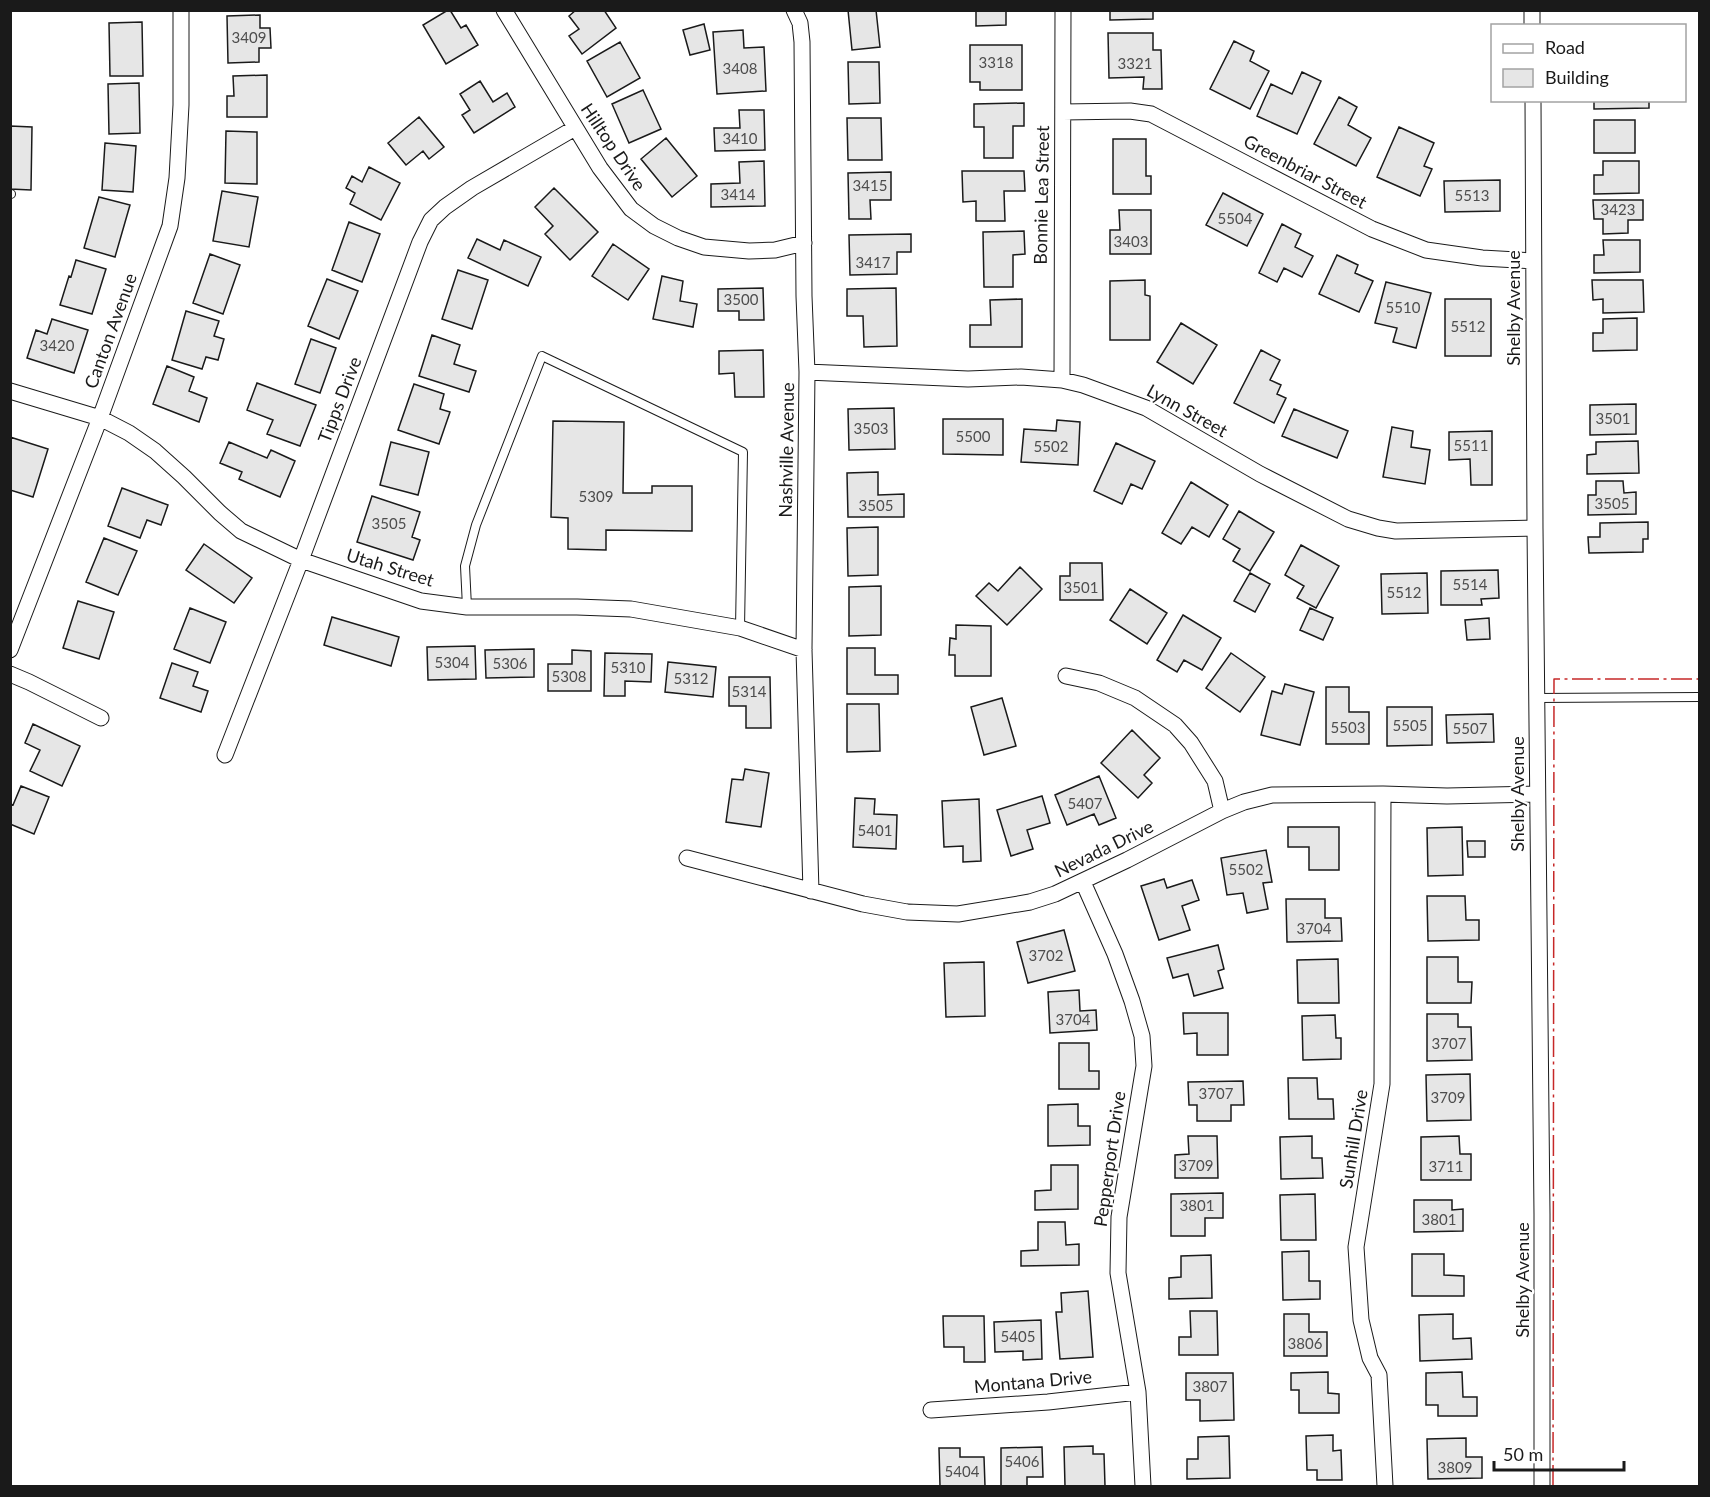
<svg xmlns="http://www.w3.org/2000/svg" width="1710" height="1497" viewBox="0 0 1710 1497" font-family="Lato,sans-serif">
	<rect width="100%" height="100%" fill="#fff"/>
	<path fill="#e6e6e6" stroke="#1a1a1a" stroke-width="1.5" d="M448 10H450L461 28 466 25 478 45 446 64 423 25Z
		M576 10H604L616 28 582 54 569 36 579 29 569 16Z
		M848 10H876L880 47 852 50Z
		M976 10H1006V25L976 26Z
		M1110 10H1153V19L1110 20Z
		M260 15V28H270L271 48H259V62L228 63 227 16Z
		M142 22 143 76H110L109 23Z
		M704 24 710 50 690 55 683 30Z
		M743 30 744 48 764 47 766 91 717 94 713 32Z
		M1108 33H1153V50H1161L1162 89H1143L1144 77 1109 78Z
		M1234 41 1254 51 1250 61 1269 71 1250 109 1210 89Z
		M620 42 640 78 607 97 587 61Z
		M970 45H1022V90H980V82H970Z
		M848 62H879L880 103 849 104Z
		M1302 72 1321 81 1297 134 1257 116 1271 84 1292 94Z
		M267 75V117H227V96H234L233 76Z
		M480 81 493 102 507 93 515 107 474 133 462 115 470 110 460 94Z
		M139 83 140 133 109 134 108 84Z
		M643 90 661 129 629 143 612 104Z
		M1339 97 1357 107 1348 125 1371 138 1356 166 1314 144Z
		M1594 100H1649V108L1594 109Z
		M1024 103V126H1013V158H984V127H974V104Z
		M739 110H764L765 150 715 151 714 128H740Z
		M419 117 444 147 429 159 423 151 406 165 388 143Z
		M847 118H881L882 160H848Z
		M1594 120H1635V153H1594Z
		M10 126 32 127 31 190 10 189Z
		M1399 127 1434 143 1424 166 1432 169 1420 196 1377 177Z
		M226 131 257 132V184L225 183Z
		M666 138 697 176 672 197 641 159Z
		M1113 139H1146V176H1151V194H1113Z
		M105 143 136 146 133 192 102 190Z
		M764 161 765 206 711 207V184L740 183 739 162Z
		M1603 161H1639V193L1594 194V175H1603Z
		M369 167 400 183 381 220 350 204 355 193 346 188 352 176 362 182Z
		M962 171H1024L1025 191H1004L1005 221H976V201L963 202Z
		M891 172V200H870L871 219H849L848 173Z
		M1500 180V211L1445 212 1444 181Z
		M554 188 598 232 570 260 545 234 553 226 535 207Z
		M222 191 258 197 249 247 213 241Z
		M1223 193 1263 214 1247 246 1206 225Z
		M99 197 130 205 115 257 84 248Z
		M1593 200H1643V220H1628V233L1603 234V219H1594Z
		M1119 210H1151V254H1110V230H1120Z
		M349 222 380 234 362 282 332 270Z
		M1282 224 1301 234 1295 247 1313 256 1302 277 1284 268 1277 282 1259 273Z
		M1024 231 1025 254 1013 255V287H984L983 232Z
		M911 234V252H897V274L850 275 849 235Z
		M477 239 500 250 504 240 541 257 528 286 468 258Z
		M1603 240H1640V272L1594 273V255H1604Z
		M613 244 649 269 628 300 592 276Z
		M210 254 240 265 223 314 193 303Z
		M1337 255 1358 265 1355 273 1373 281 1359 312 1319 294Z
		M76 260 106 269 92 314 60 305 69 276 71 277Z
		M458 270 488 280 472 329 442 319Z
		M662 276 683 281 680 301 697 304 693 327 653 319Z
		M327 279 358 291 339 339 308 326Z
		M1145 280V295L1150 296V340H1110V281Z
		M1592 280H1643L1644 312 1603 313V299L1593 300Z
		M1386 282 1431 293 1416 348 1393 342 1397 328 1375 323Z
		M763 288 764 320H739V311H718V289Z
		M896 288 897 346 864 347 863 316H847V289Z
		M1022 299V347H970V325H991L990 300Z
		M1445 299H1491V356H1445Z
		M186 311 219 321 214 336 224 339 218 360 206 357 202 369 172 360Z
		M1637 318V350L1593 351V333H1603V319Z
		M52 319 88 330 74 373 27 358 36 330 47 334Z
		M1181 323 1217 345 1193 384 1157 362Z
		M432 335 460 345 454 364 476 371 469 392 419 376Z
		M311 339 336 348 320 393 295 384Z
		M763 350 764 397H735L734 373 719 374V351Z
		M1261 350 1280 360 1270 380 1281 385 1277 394 1286 398 1274 423 1234 403Z
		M167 366 194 377 189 391 207 398 199 422 153 404Z
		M257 383 316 405 300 446 267 434 273 420 247 410Z
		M414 384 444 394 440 409 450 412 439 444 398 430Z
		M1636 404V434L1590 435V405Z
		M894 408 895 449 849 450 848 409Z
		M1294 409 1348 431 1337 458 1282 436Z
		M943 419H1003V455L943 454Z
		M1057 420 1080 422 1078 465 1021 462 1024 429 1056 431Z
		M553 421 624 422 623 493H652V486H692V531L606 530V550L568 549V518L551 517Z
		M1392 427 1413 431 1411 447 1430 450 1425 484 1383 477Z
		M1492 431V485H1471L1470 459 1449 460V432Z
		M10 437 48 449 33 497 10 490Z
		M1638 441 1639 473 1587 474V455L1596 454V442Z
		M229 442 267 458 271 450 295 461 280 497 239 479 242 472 220 463Z
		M391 442 429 452 418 495 380 485Z
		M1116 443 1155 461 1142 489 1131 484 1122 504 1094 491Z
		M878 472V495L904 494V517H848L847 473Z
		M1596 481H1623L1624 493 1636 492V514L1588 515V495H1596Z
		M1191 482 1228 505 1209 537 1192 527 1181 544 1162 533Z
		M122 488 168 505 161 525 147 520 140 538 108 526Z
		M372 496 420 512 412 537 420 540 413 560 357 542Z
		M1239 511 1274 532 1250 571 1233 561 1240 549 1223 539Z
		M1648 522V539H1643V552L1589 553 1588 537H1600V523Z
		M878 527V575L848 576 847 528Z
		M104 538 137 551 118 595 86 582Z
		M204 544 252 578 234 603 186 570Z
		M1301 545 1339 566 1316 608 1297 598 1304 586 1285 575Z
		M1070 563H1102L1103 600H1060V576H1070Z
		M1020 567 1042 589 1007 625 976 596 989 583 998 591Z
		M1498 570 1499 598 1481 599 1482 605H1441V571Z
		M1250 573 1270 584 1255 612 1234 601Z
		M1427 573 1428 613 1382 614 1381 574Z
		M881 586V635L849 636V587Z
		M1130 589 1167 613 1147 644 1110 620Z
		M78 601 114 612 99 659 63 648Z
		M190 608 226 622 210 663 174 649Z
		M1310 608 1333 618 1323 640 1300 630Z
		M1183 615 1221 638 1202 670 1184 660 1177 672 1157 660Z
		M332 617 399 637 391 666 324 645Z
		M1489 618 1490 639 1467 640 1465 620Z
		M956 625 991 626V676H955V655H949L950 638 956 639Z
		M475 646 476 679 428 680 427 647Z
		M847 648H875V675H898V694H847Z
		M534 649V677L486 678 485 650Z
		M572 650 591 651V691H548V664H572Z
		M605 653 652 654 651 682 625 681V696H604Z
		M1231 653 1265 677 1240 712 1206 688Z
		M668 662 716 667 713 697 665 692Z
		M172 663 198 672 193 686 208 691 201 712 160 698Z
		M729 677H770L771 728H746V706H729Z
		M1285 684 1314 692 1300 745 1261 735 1272 691 1282 694Z
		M1326 687H1349V712H1369V744H1326Z
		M1002 698 1016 746 984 755 971 707Z
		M847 704H879L880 751 847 752Z
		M1387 707H1432V745L1387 746Z
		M1493 714 1494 742 1447 743 1446 715Z
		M33 724 80 746 62 786 30 771 40 750 25 743Z
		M1132 730 1160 758 1144 775 1152 783 1138 798 1101 763Z
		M745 769 769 773 761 827 726 822 732 779 743 780Z
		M1099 776 1116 818 1099 825 1094 814 1067 825 1055 795Z
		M21 786 49 797 34 834 10 824V804L13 805Z
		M1042 796 1050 823 1027 830 1033 849 1011 856 997 810Z
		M855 798 875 799 874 814 897 815 896 849 853 847Z
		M979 799 981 861 963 862V846L944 847 942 801Z
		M1288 827H1339V870H1309V847H1288Z
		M1462 827 1463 875 1428 876 1427 828Z
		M1467 841H1485V857H1468Z
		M1266 850 1272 882 1263 883 1268 909 1247 913 1243 893 1227 895 1221 858Z
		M1164 879 1167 888 1192 880 1199 900 1182 906 1190 930 1159 940 1141 886Z
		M1427 896H1465L1466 920H1479V940L1428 941Z
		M1286 899H1325V918H1341L1342 941 1287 942Z
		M1064 930 1075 971 1028 983 1017 942Z
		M1218 945 1224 969 1218 971 1223 988 1194 996 1188 974 1173 978 1167 958Z
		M1427 957H1458V982H1472L1471 1003H1427Z
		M1338 959 1339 1003H1298L1297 960Z
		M984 962 985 1016 946 1017 944 963Z
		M1079 990 1080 1011 1096 1010 1097 1030 1050 1033 1048 992Z
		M1183 1013H1228V1055H1197V1033L1184 1034Z
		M1427 1014H1458V1027H1471L1472 1060 1427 1061Z
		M1335 1015 1336 1038H1341V1059L1303 1060 1302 1016Z
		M1059 1043H1089V1071H1099V1089H1059Z
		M1470 1074 1471 1120 1427 1121 1426 1075Z
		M1288 1078H1317L1318 1099H1333L1334 1119H1289Z
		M1243 1081 1244 1105H1231V1121H1197V1105H1189L1188 1082Z
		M1078 1104V1126H1090V1145L1048 1146V1105Z
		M1188 1136H1217L1218 1178H1175V1155L1189 1154Z
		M1312 1136V1158H1322L1323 1178 1281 1179 1280 1137Z
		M1459 1136 1460 1154H1471V1180H1421V1137Z
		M1051 1165H1078V1209L1035 1210V1191L1051 1190Z
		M1223 1193V1218H1205V1236H1171V1194Z
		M1315 1194 1316 1240H1281L1280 1195Z
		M1414 1200H1452V1210L1463 1209V1231L1414 1232Z
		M1038 1222H1065L1066 1245 1079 1244V1265L1021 1266V1251L1038 1250Z
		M1309 1251V1281H1320V1299L1283 1300 1282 1252Z
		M1412 1254H1444V1275L1464 1276V1296H1412Z
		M1211 1255 1212 1298 1169 1299V1278L1181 1277V1256Z
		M1088 1291 1093 1357 1060 1359 1056 1312H1062L1061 1293Z
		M1190 1311H1217L1218 1355H1179V1337H1191Z
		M1284 1314H1309V1332H1327V1356H1284Z
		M1453 1314V1339L1471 1338 1472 1359 1420 1361 1419 1315Z
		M943 1316H984L985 1362H964V1347H944Z
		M1041 1320 1042 1359 1023 1360V1351L995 1352 994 1322Z
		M1328 1372V1393L1339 1394V1413H1299V1390H1291V1373Z
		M1462 1372 1463 1397H1477V1416H1438V1405H1426V1373Z
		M1186 1373H1233L1234 1420 1200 1421V1400H1186Z
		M1333 1435V1451L1341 1450 1342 1480H1317V1470H1307L1306 1436Z
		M1229 1436 1230 1478 1187 1479V1459H1198V1437Z
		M1466 1438V1457H1482V1478L1428 1479 1427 1439Z
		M1093 1446V1454H1104L1105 1486H1065L1064 1447Z
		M1042 1447 1043 1477H1027V1486H1001V1448Z
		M939 1448H960V1457H984L985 1486H940Z"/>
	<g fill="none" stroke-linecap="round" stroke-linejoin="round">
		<g stroke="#1a1a1a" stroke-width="10">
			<path id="service" d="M10 194H11
				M467 607 465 566 476 525 542 356 743 452 740 628
				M1537 698 1700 697"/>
		</g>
		<g stroke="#1a1a1a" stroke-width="17">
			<path id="minor" d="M504 10 600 168 631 209 654 226 678 238 704 247 749 251 775 250 804 243
				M794 10 800 23 802 42 804 296 807 372 804 650 811 891
				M1532 10V26
				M1533 100 1535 528 1542 1214V1486
				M1063 112 1130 111 1151 114 1372 229 1426 250 1482 258 1533 261
				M807 372 968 379 1021 377 1062 380 1083 385 1146 408 1260 474 1348 519 1378 528 1396 531 1535 528
				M1062 380 1063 10
				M10 391 100 418 129 433 155 451 184 477 220 513 241 531 301 560 421 601 467 607H577L631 609 740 628 804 650
				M10 650 100 418 170 226 177 178 181 105V10
				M10 674 29 682 101 718
				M1066 676 1099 683 1135 698 1175 725 1191 743 1215 781 1222 811
				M225 755 301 560 420 242 431 220 445 207 472 188 575 128
				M1383 794 1382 1084 1356 1247 1361 1320 1370 1358 1379 1375 1385 1486
				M687 858 863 904 907 912 958 914 1030 902 1055 894 1127 860 1222 811 1244 802 1272 795 1383 794 1447 796 1537 794
				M1083 882 1115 954 1132 1001 1142 1036 1144 1066 1119 1217 1118 1273 1138 1392 1143 1486
				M931 1410 1048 1402 1138 1392"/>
		</g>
		<use href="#service" stroke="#fff" stroke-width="8"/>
		<use href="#minor" stroke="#fff" stroke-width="15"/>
		<path stroke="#c62828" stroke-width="1.5" stroke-dasharray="21 4.5 3 4.5" stroke-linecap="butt" d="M1553 1486 1554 679H1700"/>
	</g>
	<g text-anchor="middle" stroke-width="4.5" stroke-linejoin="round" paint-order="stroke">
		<g font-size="15" fill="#4d4d4d">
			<text x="249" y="43">3409</text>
			<text x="996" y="68">3318</text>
			<text x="1135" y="69">3321</text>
			<text x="740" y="74">3408</text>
			<text x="740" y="144">3410</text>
			<text x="870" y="191">3415</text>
			<text x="738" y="200">3414</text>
			<text x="1472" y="201">5513</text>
			<text x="1618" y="215">3423</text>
			<text x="1235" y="224">5504</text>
			<text x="1131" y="247">3403</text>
			<text x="873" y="268">3417</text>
			<text x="741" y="305">3500</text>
			<text x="1403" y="313">5510</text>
			<text x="1468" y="332">5512</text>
			<text x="57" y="351">3420</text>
			<text x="1613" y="424">3501</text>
			<text x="871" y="434">3503</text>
			<text x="973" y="442">5500</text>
			<text x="1471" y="451">5511</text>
			<text x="1051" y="452">5502</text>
			<text x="596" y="502">5309</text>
			<text x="1612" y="509">3505</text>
			<text x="876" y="511">3505</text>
			<text x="389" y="529">3505</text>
			<text x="1470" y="590">5514</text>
			<text x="1081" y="593">3501</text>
			<text x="1404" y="598">5512</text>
			<text x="452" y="668">5304</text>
			<text x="510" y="669">5306</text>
			<text x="628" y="673">5310</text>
			<text x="569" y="682">5308</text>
			<text x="691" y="684">5312</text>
			<text x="749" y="697">5314</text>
			<text x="1410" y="731">5505</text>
			<text x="1348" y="733">5503</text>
			<text x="1470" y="734">5507</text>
			<text x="1085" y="809">5407</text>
			<text x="875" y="836">5401</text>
			<text x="1246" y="875">5502</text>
			<text x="1314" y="934">3704</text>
			<text x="1046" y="961">3702</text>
			<text x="1073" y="1025">3704</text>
			<text x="1449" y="1049">3707</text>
			<text x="1216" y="1099">3707</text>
			<text x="1448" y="1103">3709</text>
			<text x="1196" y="1171">3709</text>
			<text x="1446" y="1172">3711</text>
			<text x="1197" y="1211">3801</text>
			<text x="1439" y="1225">3801</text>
			<text x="1018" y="1342">5405</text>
			<text x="1305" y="1349">3806</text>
			<text x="1210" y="1392">3807</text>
			<text x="1022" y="1467">5406</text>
			<text x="1455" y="1473">3809</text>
			<text x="962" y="1477">5404</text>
		</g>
		<g font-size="18" fill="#1a1a1a" stroke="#fff">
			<text transform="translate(613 147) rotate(56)" y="6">Hilltop Drive</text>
			<text transform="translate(1305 172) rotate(28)" y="6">Greenbriar Street</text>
			<text transform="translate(1042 195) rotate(-89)" y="6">Bonnie Lea Street</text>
			<text transform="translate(1514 308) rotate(-90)" y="6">Shelby Avenue</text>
			<text transform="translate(111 331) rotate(-70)" y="6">Canton Avenue</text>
			<text transform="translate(340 400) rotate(-69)" y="6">Tipps Drive</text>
			<text transform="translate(1187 411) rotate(29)" y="6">Lynn Street</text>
			<text transform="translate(787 450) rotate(-89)" y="6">Nashville Avenue</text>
			<text transform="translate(390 568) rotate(17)" y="6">Utah Street</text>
			<text transform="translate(1518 794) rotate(-90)" y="6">Shelby Avenue</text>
			<text transform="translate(1104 849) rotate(-26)" y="6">Nevada Drive</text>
			<text transform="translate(1354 1139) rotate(-81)" y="6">Sunhill Drive</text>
			<text transform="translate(1110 1159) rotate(-82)" y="6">Pepperport Drive</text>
			<text transform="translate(1523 1280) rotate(-90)" y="6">Shelby Avenue</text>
			<text transform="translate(1033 1382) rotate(-5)" y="6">Montana Drive</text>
		</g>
	</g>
	<rect width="1710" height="1497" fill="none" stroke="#1a1a1a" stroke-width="24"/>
	<rect x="1491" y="24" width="195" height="78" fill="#ffffff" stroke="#a3a3a3" stroke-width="1.5"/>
	<rect x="1503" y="44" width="30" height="9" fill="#ffffff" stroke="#a3a3a3" stroke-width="1.5"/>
	<text x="1545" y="54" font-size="18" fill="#1a1a1a">Road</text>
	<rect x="1503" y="69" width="30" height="18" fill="#e6e6e6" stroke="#a3a3a3" stroke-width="1.5"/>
	<text x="1545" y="84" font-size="18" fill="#1a1a1a">Building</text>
	<path d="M1494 1461v9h130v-9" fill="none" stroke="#1a1a1a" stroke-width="3"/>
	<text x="1503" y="1461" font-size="18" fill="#1a1a1a" stroke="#ffffff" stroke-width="4.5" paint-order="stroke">50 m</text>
</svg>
